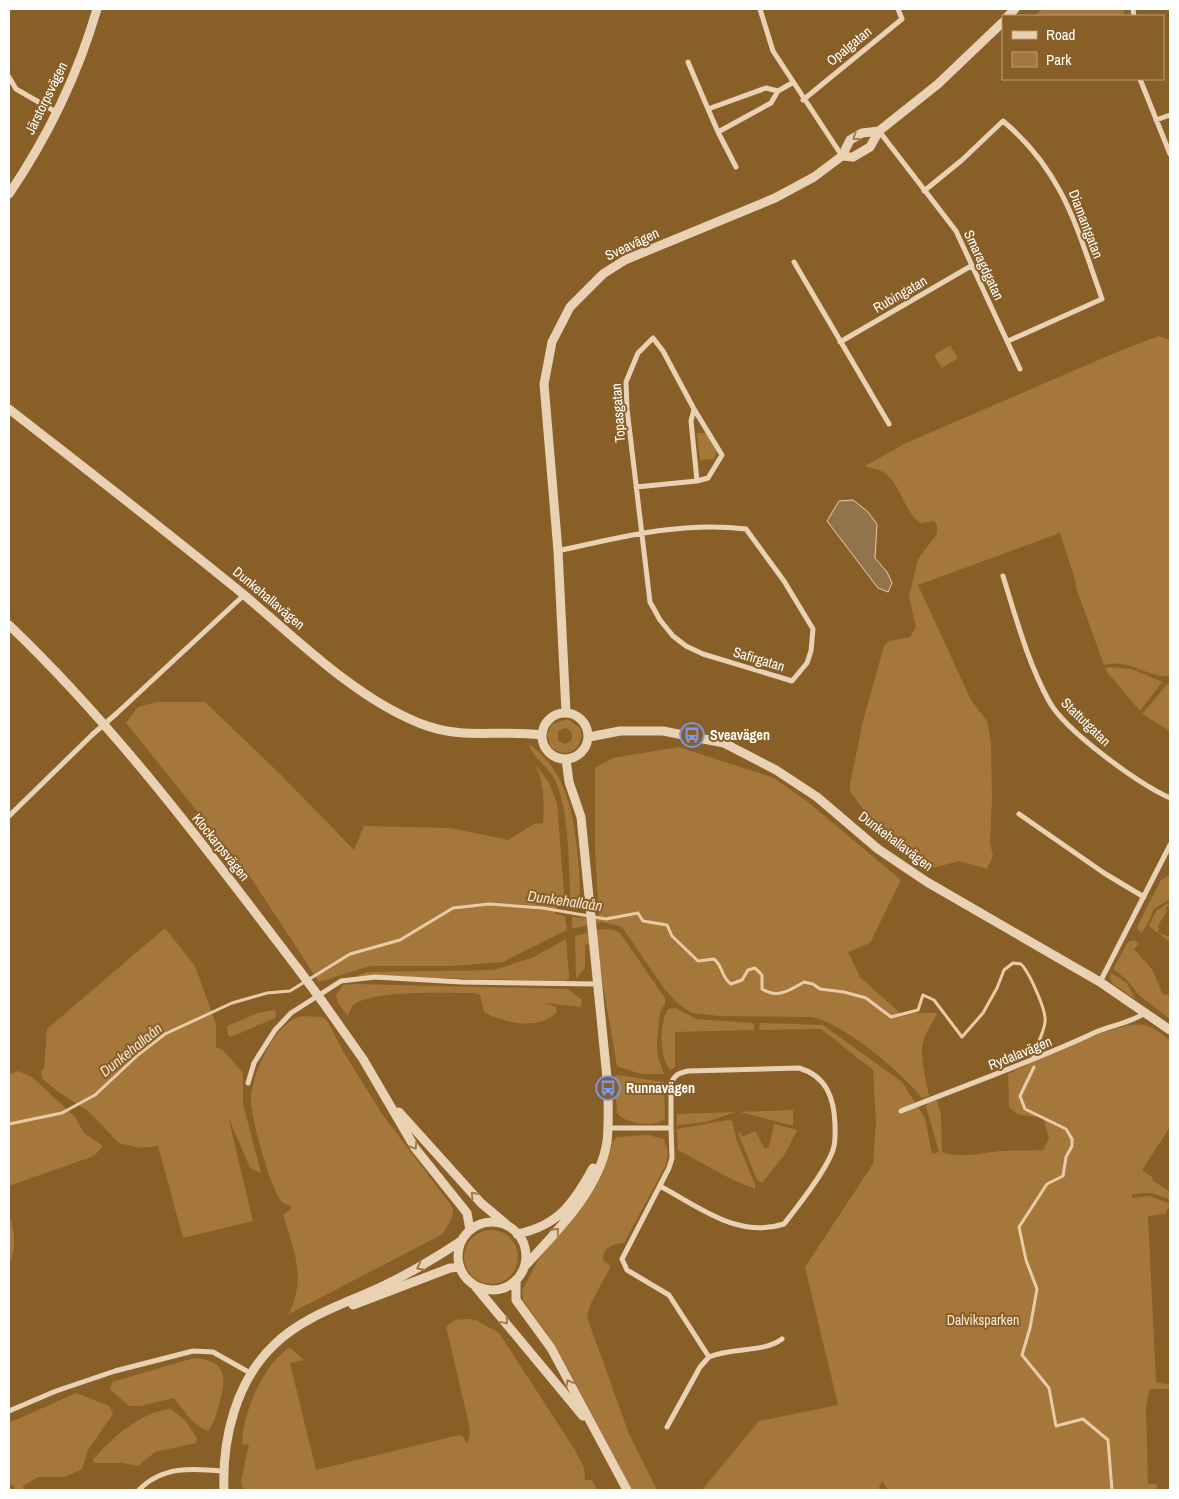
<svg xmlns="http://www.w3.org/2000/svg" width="1179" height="1499" viewBox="0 0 1179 1499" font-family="'Archivo Narrow',sans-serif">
	<rect width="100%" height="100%" fill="#885f26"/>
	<path fill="#a5773b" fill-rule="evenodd" d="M1042 9H1124V16H1035Z
		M1159 336 1170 340V676C1153 680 1129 658 1104 665L1076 588V583L1060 533 918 585 971 700 987 721 991 742 992 800 990 843 993 856 987 869 959 861 933 868 914 864 879 831 850 791V784L863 721 884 646 889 641 910 637 916 627 909 597 918 559 937 534V525L934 521 920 523C903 511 902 484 883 472 878 469 870 468 865 466L906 443 1117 352Z
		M950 345 958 358 942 368 934 355Z
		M697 433H706L717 451 714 459 700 460Z
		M1110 667 1132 669 1162 682 1140 711 1107 672 1105 668Z
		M1170 681V731L1142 714Z
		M157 702H205L281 775 354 850 364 826 451 828 508 840 534 824 543 823C544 804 545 781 534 763L548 781 557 803 565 906H557L555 914 565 916 567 930 503 962 454 966H370L319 982 251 878 126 723 138 707Z
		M568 719 580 728C586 749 565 761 550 746L547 734 552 724ZM565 728C571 730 574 734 571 741L565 744 558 741V731Z
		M529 744C567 771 574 815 578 858 579 875 581 892 579 909L571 907C568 872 571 804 552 775 546 766 536 759 530 749Z
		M679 747 774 778 809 803 901 880 870 943 848 952 860 977 900 1013H937C934 1021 929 1026 926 1034 917 1052 926 1077 929 1096L922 1098C902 1072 844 1024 812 1017L719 1016 692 1013 681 1006 665 990 622 927 603 922 575 928 572 927V917L599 919 595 849V768L613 758Z
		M1170 875V899L1154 909 1146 927 1141 933 1137 929 1138 925 1161 880Z
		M1170 902V905L1166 907 1167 911 1160 922 1161 923 1158 924 1159 933 1170 937V942L1149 926 1156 911Z
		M165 928 195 966 216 1024V1047L223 1050 243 1073V1104L261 1173 250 1168 228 1116 253 1221 183 1238 158 1146 140 1148 119 1143 88 1111 57 1091 42 1078 41 1071 44 1069 47 1029Z
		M602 929 614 930 620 933 665 998V1004L660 1012 657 1042 658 1057 664 1074H641L617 1066 601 974 598 942 585 945V968L576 979 575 936Z
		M566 939 569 975V979L564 981 357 976 367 972 494 970 532 958Z
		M1134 940 1139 944 1134 949 1152 969 1163 995 1170 994V1019L1140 996 1126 979 1113 969 1128 942Z
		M1111 973 1127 983 1135 999 1112 983 1110 977Z
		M355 984 568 989 582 1000 581 1007 545 1003 556 1007 557 1012C539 1031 504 1023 484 1012L480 995 475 993C446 993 379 990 356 1003 351 1006 350 1011 348 1016L338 1003 336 995 343 985Z
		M675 1008 697 1019 752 1023 754 1024V1030L675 1032V1067L670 1070C659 1057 659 1023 668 1009Z
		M274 1010 276 1013 275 1018 231 1037 228 1035 227 1026 258 1013Z
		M303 1016 322 1017 328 1022 343 1051 382 1114 453 1208C454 1217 447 1228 441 1235L289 1314C306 1276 295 1255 284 1218V1214L290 1210 291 1206C286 1204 282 1204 279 1198 269 1181 249 1114 251 1095 254 1070 277 1019 303 1016Z
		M760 1023 823 1025 902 1082 925 1118 932 1154 939 1152 926 1106 929 1101H937L941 1115 942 1152C963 1159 983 1152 1004 1151 1017 1150 1030 1151 1043 1150L1049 1138 1043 1118 1017 1114 1009 1107 1008 1074C1032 1062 1121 1019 1144 1025 1154 1027 1163 1035 1170 1041V1127L1142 1170 1153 1178 1152 1180 1170 1192V1199L1151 1193 1132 1194V1198L1150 1196 1170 1204 1165 1214 1148 1216 1156 1382 1170 1385V1389H1149L1146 1408 1148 1484H1157V1490H888L882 1481 878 1490H702L759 1421 838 1405 805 1267 873 1164 876 1122 873 1070 821 1029 759 1030Z
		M18 1071 32 1077 75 1117 84 1133 103 1146 94 1156 9 1186V1075Z
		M616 1075 664 1082 665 1119C655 1128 625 1124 617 1113L614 1080Z
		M793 1110V1126L740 1112Z
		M736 1112 706 1122 677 1125V1114Z
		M728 1120 732 1121 737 1141 755 1184V1189L733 1180 678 1150 677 1129Z
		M774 1124 797 1130 785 1154 762 1183 757 1180 738 1133 740 1132 742 1137 755 1131 765 1149 769 1147Z
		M648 1135 664 1139 668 1152 666 1165 624 1243C613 1243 603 1248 603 1260L611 1266 590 1305 587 1317 629 1434 657 1490H632L570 1373 548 1335 523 1300 522 1291 538 1260 595 1188 604 1169 613 1141 617 1137Z
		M9 1214C14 1231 18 1246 9 1263Z
		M464 1257a27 27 0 1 1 54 0a27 27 0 1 1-54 0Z
		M468 1319 476 1320 499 1333 575 1450 584 1468 585 1480H592L597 1490H243L241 1481 249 1444 243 1445C239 1419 266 1359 290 1348L304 1360 290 1363 316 1470 459 1435 464 1437 466 1444 469 1439 470 1429 446 1326 455 1320Z
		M194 1358C225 1361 227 1374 220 1401 217 1412 215 1422 208 1431 186 1421 188 1412 173 1398L141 1406H129L110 1389 112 1382Z
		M76 1393 109 1406 113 1414 88 1450 82 1469 65 1477H38L23 1486 24 1490H15L14 1486 9 1483V1423Z
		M170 1409 184 1419 197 1438 196 1443 155 1452 138 1466 123 1463H94L93 1460C111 1438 141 1412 170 1409Z"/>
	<path fill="#92744c" stroke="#e9cca7" d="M853 500 867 511 877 524 875 558 887 572 892 583 888 592 878 588 827 521 839 501Z"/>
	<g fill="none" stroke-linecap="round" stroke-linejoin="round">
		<path stroke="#e9cca7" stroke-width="3" d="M1034 1067 1020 1096 1025 1109 1066 1129 1072 1139V1146L1066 1157 1063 1176 1047 1184 1019 1227 1026 1260 1037 1289 1030 1328 1022 1355 1049 1388 1056 1426 1083 1419 1108 1440 1112 1490
			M9 1124 62 1113 95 1095 139 1054 165 1034 232 1003 267 993 290 991 350 954 400 940 453 908 489 904 543 908 606 919 638 913 643 921 667 925 672 936 698 961 714 959C723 966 721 977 731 984L742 980 748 970 755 968 762 975V989C778 999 790 990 804 982L813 984 820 989 844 992 866 998 891 1017 918 1010 923 995 934 1000 962 1037 983 1013 997 988 1004 970 1013 963 1021 964C1029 972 1047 1011 1045 1022 1044 1033 1036 1046 1033 1056"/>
		<path stroke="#e9d1b3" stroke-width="5" d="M760 9 773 51 842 156
			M1133 9 1134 16
			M688 62 708 109 766 88 778 91
			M9 77 16 89 56 112
			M1140 79 1170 154
			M803 100 902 19 898 9
			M708 109 718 132
			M1156 120 1170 115
			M879 131 956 231 1020 369
			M736 167 718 132 771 103 778 91 792 83
			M924 191 962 160 1003 121C1063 171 1077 228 1102 299L1008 341
			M794 262 889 424
			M840 342 971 266
			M694 409 722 455 708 478 697 481
			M558 551C620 537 682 521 746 529L784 581 813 629 811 651 807 663 792 681 703 654 686 646 673 636 660 620 650 602 627 409 626 382 638 353 653 338 663 351 694 409 691 421 697 481 636 487
			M1003 576C1016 618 1028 663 1049 701 1065 731 1139 784 1170 798
			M116 714 244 595
			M1019 814 1104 873 1144 897
			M9 816 93 734
			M1100 982 1170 845
			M248 1083 254 1063 275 1030 291 1013 341 981 375 977 461 982 596 984
			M901 1111C966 1085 1032 1062 1096 1032 1113 1025 1130 1023 1145 1013
			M608 1128H671L672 1158 669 1168 622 1259 627 1270 669 1295 709 1357 700 1367 667 1427
			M660 1186C699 1207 738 1239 784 1224 798 1206 826 1171 833 1150 836 1142 835 1133 835 1124 834 1097 826 1076 799 1068L688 1071C679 1073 674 1075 671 1084V1128
			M709 1357C733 1347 763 1353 782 1339
			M9 1411 56 1391 115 1371 193 1351 213 1352 252 1374
			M139 1490C162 1466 192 1468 223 1471"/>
		<path stroke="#e9d1b3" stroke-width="9" d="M1008 16 1015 9
			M842 156 853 157 870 147 879 131 938 84 1003 22
			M9 194C47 138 78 74 97 9
			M9 409C87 470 166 531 243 594 296 638 354 697 419 723 464 741 497 729 542 735
			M9 625C118 729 208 851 299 970
			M566 712 558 551 544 384 552 342 570 307 603 274 625 260 775 198 814 177 842 156 850 140 862 133 879 131
			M542 736a23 23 0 1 1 46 0a23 23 0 1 1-46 0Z
			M589 737 620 731H663L724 743 776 770 817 797 878 849 927 882 1100 982 1170 1030
			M322 1001 363 1059 415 1148 467 1213 470 1230
			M399 1112 481 1203 506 1224
			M458 1256a34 34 0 1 1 68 0a34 34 0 1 1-68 0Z
			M517 1234C558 1226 574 1203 593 1168
			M524 1267C556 1232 599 1191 607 1142 609 1125 608 1106 608 1088L581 817 569 782 566 759
			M516 1280V1300L551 1348 627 1490
			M475 1286 583 1416
			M353 1305 450 1268 460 1267
			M224 1490C222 1439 236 1380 275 1344 305 1315 348 1303 385 1285 412 1272 437 1257 461 1241"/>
		<path stroke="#e9d1b3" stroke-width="5" d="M93 734 116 714"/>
		<path stroke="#e9d1b3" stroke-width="9" d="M299 970 322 1001"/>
	</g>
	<defs><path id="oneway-chevron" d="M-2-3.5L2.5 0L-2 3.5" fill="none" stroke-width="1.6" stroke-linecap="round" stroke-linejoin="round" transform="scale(1.25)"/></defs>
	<g stroke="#a07c49">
		<use href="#oneway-chevron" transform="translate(856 137) rotate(146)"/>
		<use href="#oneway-chevron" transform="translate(414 1146) rotate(58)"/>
		<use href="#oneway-chevron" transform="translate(474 1195) rotate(-132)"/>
		<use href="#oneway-chevron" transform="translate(556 1231) rotate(-49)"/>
		<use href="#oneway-chevron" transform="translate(420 1267) rotate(153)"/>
		<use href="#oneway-chevron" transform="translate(505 1321) rotate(50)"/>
		<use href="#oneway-chevron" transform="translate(569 1383) rotate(-118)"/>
	</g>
	<defs>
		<g id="bus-ring" transform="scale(1.25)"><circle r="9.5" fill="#885f26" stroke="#7899f2" stroke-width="1.5"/><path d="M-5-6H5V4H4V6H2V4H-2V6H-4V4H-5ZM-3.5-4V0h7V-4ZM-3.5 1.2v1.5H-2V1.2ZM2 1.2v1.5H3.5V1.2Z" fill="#7899f2"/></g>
	</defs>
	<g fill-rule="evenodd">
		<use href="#bus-ring" x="692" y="735"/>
		<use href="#bus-ring" x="608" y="1088"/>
	</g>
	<g text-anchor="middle" stroke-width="4" stroke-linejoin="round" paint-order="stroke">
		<g font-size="14" fill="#fff" stroke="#885f26">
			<text transform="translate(849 46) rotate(-39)" y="5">Opalgatan</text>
			<text transform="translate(46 98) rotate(-64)" y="5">Järstorpsvägen</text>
			<text transform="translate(1086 224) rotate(69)" y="5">Diamantgatan</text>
			<text transform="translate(632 244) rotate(-25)" y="5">Sveavägen</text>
			<text transform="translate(984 265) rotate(65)" y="5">Smaragdgatan</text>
			<text transform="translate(900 294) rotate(-30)" y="5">Rubingatan</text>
			<text transform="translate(618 413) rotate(-94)" y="5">Topasgatan</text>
			<text transform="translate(269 598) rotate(40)" y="5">Dunkehallavägen</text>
			<text transform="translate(759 659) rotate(17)" y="5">Safirgatan</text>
			<text transform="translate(1086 722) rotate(44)" y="5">Stattutgatan</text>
			<text transform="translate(896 841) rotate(37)" y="5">Dunkehallavägen</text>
			<text transform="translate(221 847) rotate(51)" y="5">Klockarpsvägen</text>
			<text transform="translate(1020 1053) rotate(-22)" y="5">Rydalavägen</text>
		</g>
		<g font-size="14" font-weight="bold" fill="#fff" stroke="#885f26" text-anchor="start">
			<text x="710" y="740">Sveavägen</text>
			<text x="626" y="1093">Runnavägen</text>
		</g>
		<g font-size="14" fill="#f7e9d7" stroke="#885f26">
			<text x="983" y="1325">Dalviksparken</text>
		</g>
		<g font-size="15" font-style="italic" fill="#f4e3ce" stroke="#885f26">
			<text transform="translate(565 901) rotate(8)" y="5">Dunkehallaån</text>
			<text transform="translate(131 1050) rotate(-39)" y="5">Dunkehallaån</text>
		</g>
	</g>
	<rect width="1179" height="1499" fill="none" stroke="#ffffff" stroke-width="20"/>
	<rect x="1002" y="15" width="162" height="65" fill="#885f26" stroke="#b89f7d"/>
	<rect x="1012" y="31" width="25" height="8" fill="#e9d1b3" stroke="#b89f7d"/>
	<text x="1046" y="40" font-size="15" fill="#ffffff">Road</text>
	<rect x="1012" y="52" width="25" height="15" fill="#a5773b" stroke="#b89f7d"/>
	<text x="1046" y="65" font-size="15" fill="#ffffff">Park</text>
</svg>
